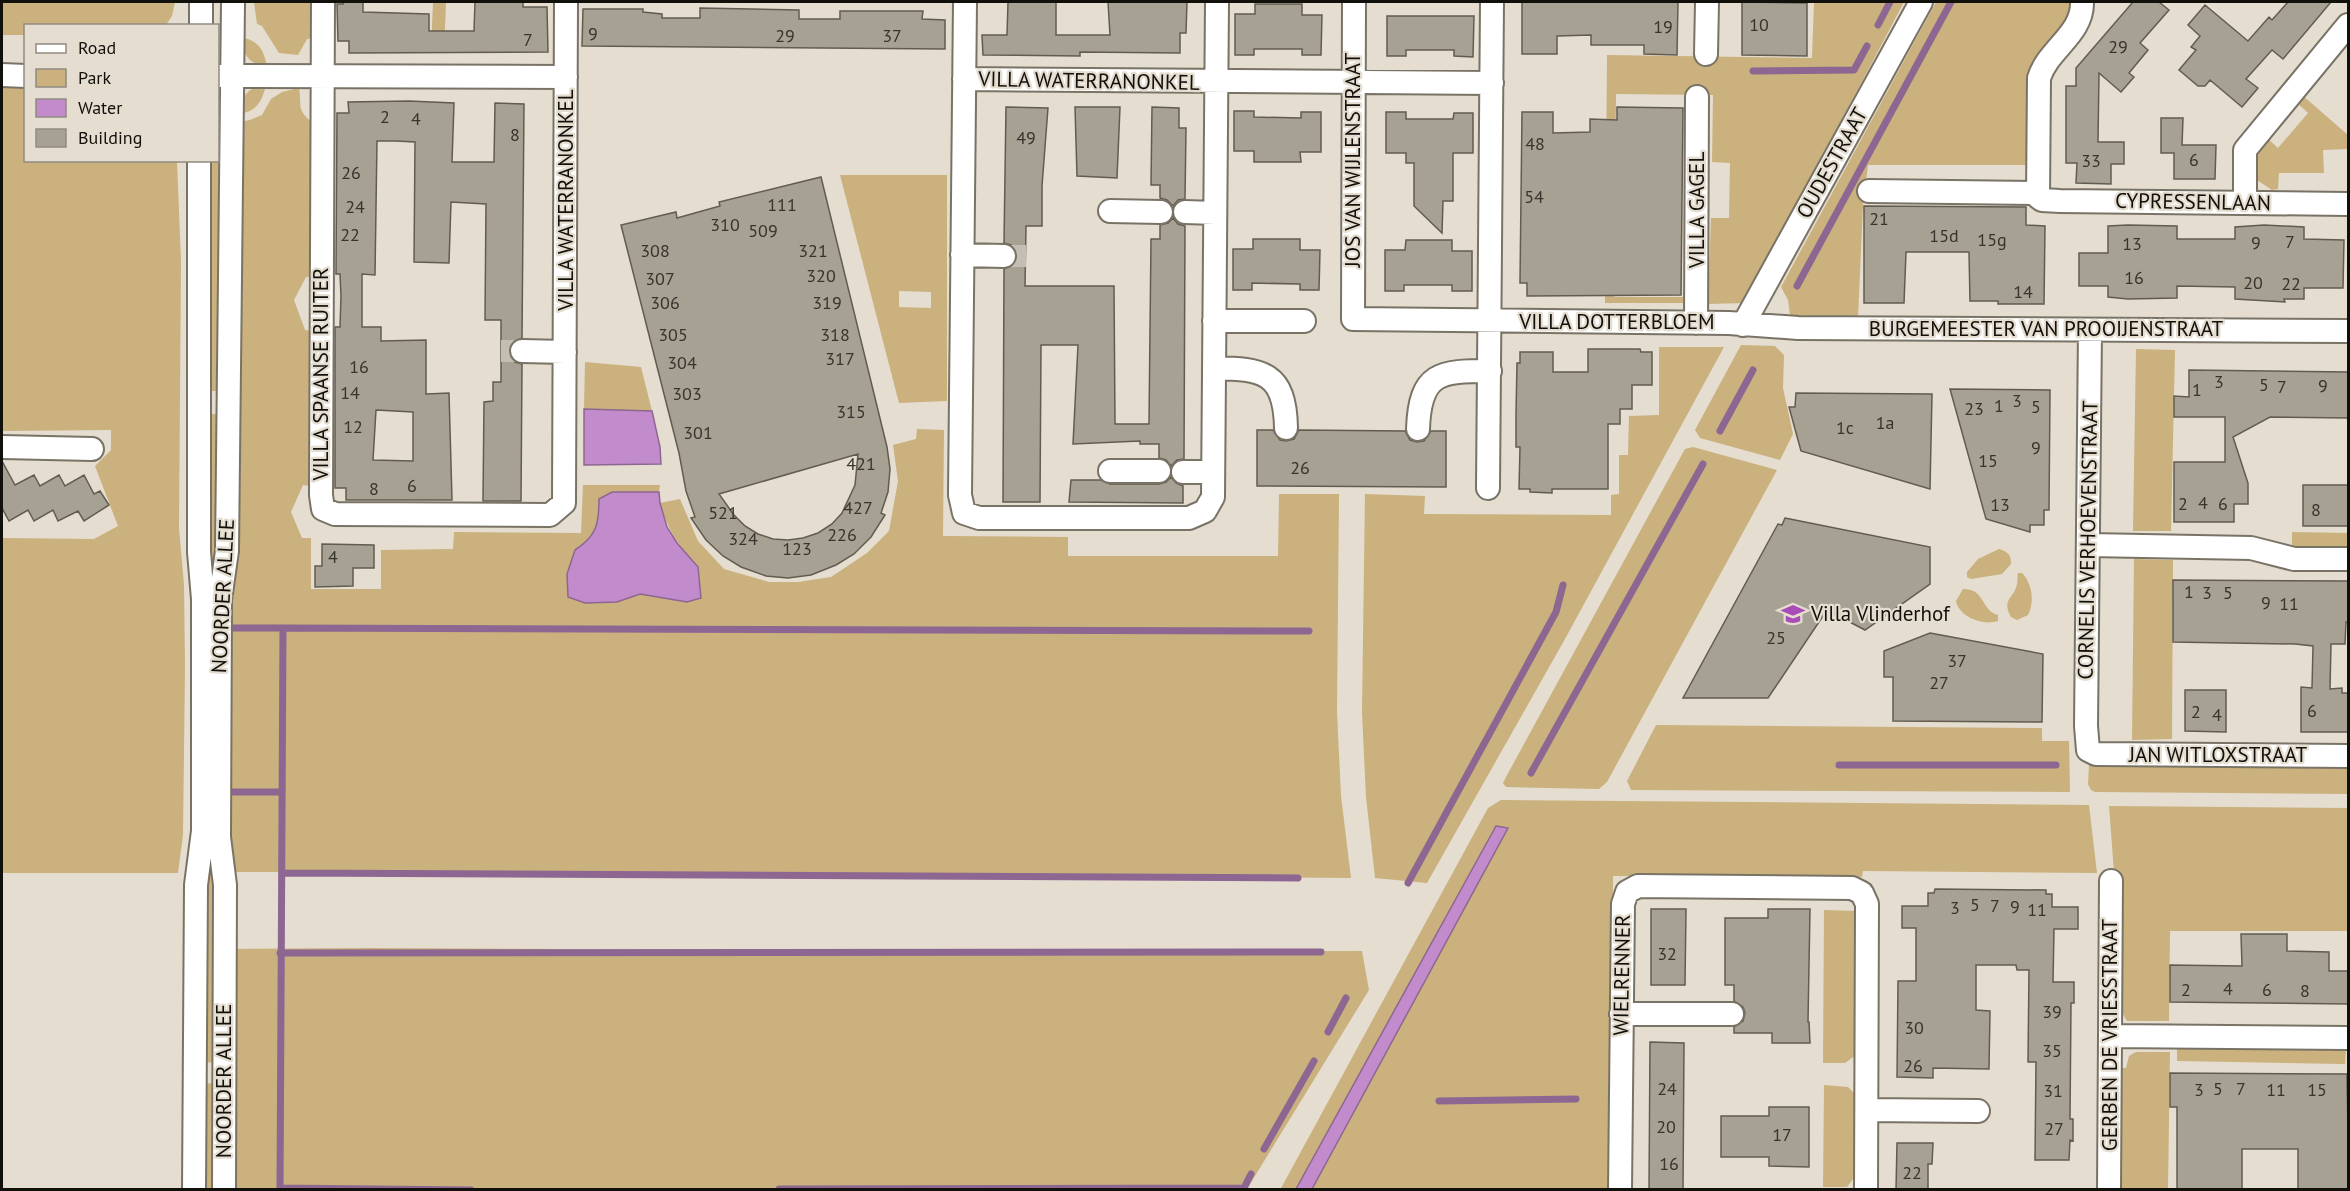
<svg xmlns="http://www.w3.org/2000/svg" width="2350" height="1191" viewBox="0 0 2350 1191" font-family="'PT Sans',sans-serif">
	<rect width="100%" height="100%" fill="#e4ddd0"/>
	<path fill="#cab17d" fill-rule="evenodd" d="M2 2H175L172 16 166 25 26 26 25 35H2Z
		M254 2H314V38L307 39 298 55 279 53 262 26 257 24Z
		M433 2H446L444 53 431 52Z
		M1814 2H1904L1745 303 1708 304 1711 218H1729L1730 163 1712 162 1713 95 1616 94 1614 297H1683V303H1605L1607 55 1812 58Z
		M1936 2H2071L2070 19 2044 51 2029 165H1868L1863 205 1858 318 1790 315 1788 300 1781 287Z
		M240 37C258 40 264 49 267 67 247 63 244 55 240 37Z
		M266 85C262 102 256 112 238 114 243 95 246 88 266 85Z
		M2 87H25L26 160 177 161 181 261 179 528 184 585 185 667 183 835 178 873H2V538L94 539 118 526 95 466 111 450V430L2 431Z
		M299 88C302 105 296 110 312 122L311 277H306L294 300 305 330 312 331 310 486 303 485 291 512 302 538H311V589H381V550L453 549 454 532 581 533 583 485H660L659 492H612L599 499C599 523 597 536 575 550L567 574 569 597 585 603 617 602 640 594 687 602 698 567C678 544 669 533 660 503L680 499 698 541 724 569 769 582H798L831 577 867 553 889 531 898 481 893 445 916 439 917 429 944 430 943 536 1068 537V556H1278L1279 494H1339L1337 712 1341 796 1351 878 584 872H231L225 709 237 549 239 122 250 120 262 115 271 99 282 92Z
		M2302 95 2348 135V149L2323 150 2324 173H2279L2278 189 2272 190 2254 178V151L2266 137 2278 148 2308 113 2296 102Z
		M218 123H225L223 391H206L207 161 218 160Z
		M840 175H947V401L899 403ZM899 291 931 292V308L899 307Z
		M1741 345 1775 346 1784 355 1783 388 1793 434 1780 460 1700 438 1695 430Z
		M1659 347H1724L1565 639 1427 883 1375 878 1366 797 1362 712 1365 494 1425 496 1424 514 1611 515V495L1619 494V455H1628L1629 416 1659 415Z
		M2136 349 2175 350 2171 531H2133Z
		M585 362 641 367 652 411 584 409Z
		M206 414H222V527L211 600Z
		M1693 447 1777 470 1607 782 1599 789 1506 787 1503 783 1506 777 1685 449Z
		M2292 532 2348 533V553H2292Z
		M1999 549C2008 552 2011 554 2011 564L2002 574 1971 579 1967 577V572L1978 559Z
		M2134 559 2173 560 2172 739 2132 740Z
		M2018 573H2022C2032 583 2035 602 2028 615L2017 620 2011 617C2001 599 2014 599 2017 584 2018 580 2017 577 2018 573Z
		M1963 589C1986 589 1980 610 1998 615V621C1983 626 1959 617 1956 601Z
		M1656 725 2042 728V741H2069L2070 792 1631 790 1627 781Z
		M2089 765 2348 766V794L2095 792 2091 790 2088 784Z
		M1501 800 2089 805 2097 873 1863 871 1862 877 1613 876 1611 1189 1280 1190 1488 808Z
		M2109 806 2348 808V931H2170L2169 1021H2127L2121 1011V875L2114 872Z
		M213 836 218 1063 202 1062 203 923Z
		M1824 910 1857 911 1856 1055 1845 1063H1823Z
		M370 948 1064 952 1362 951 1369 990 1247 1189 231 1190 232 949Z
		M2177 1046 2346 1049 2345 1064 2177 1061Z
		M2136 1052H2170L2168 1189H2120V1068H2126L2129 1056Z
		M213 1083 218 1086 217 1189 200 1190 204 1084Z
		M1824 1085 1848 1087 1856 1095V1175L1847 1187H1823Z"/>
	<path fill="#c28bcb" stroke="#8d6691" stroke-width="1.5" d="M584 409 652 411 660 447 661 464 584 465Z
		M612 492H659L660 503 667 527 677 543 698 567 701 598 687 602 640 594 617 602 585 603 568 597 567 574 575 550C597 536 599 523 599 499Z
		M1496 826 1508 828 1312 1189H1296Z"/>
	<g fill="none" stroke-linecap="round" stroke-linejoin="round">
		<path stroke="#8d6691" stroke-width="7" d="M1878 25 1890 2
			M1753 71 1854 70 1867 46
			M1797 286 1951 2
			M1720 431 1753 370
			M230 628H283
			M1839 765H2056
			M1531 773 1703 464
			M230 792H282
			M282 873 1298 878
			M1408 883 1556 612 1563 585
			M280 953 1321 952
			M1328 1032 1346 998
			M1439 1101 1576 1099
			M1264 1149 1314 1061
			M280 1188 471 1190
			M779 1189 1243 1188
			M280 1190 283 628 1309 631
			M1243 1190 1251 1174"/>
	</g>
	<path fill="#a7a193" stroke="#625c50" stroke-width="1.5" fill-rule="evenodd" d="M343 2H363V12L429 14V31H474L475 2H523V7H547L548 52 349 53V41H338L337 4H343Z
		M1008 2H1056V35H1110L1108 2H1187L1186 33H1180V53L1080 52V56L983 55 982 35H1007Z
		M1522 2H1678L1677 55 1644 54V45H1591V35L1557 36V54H1522Z
		M1742 2 1807 3V56L1742 55Z
		M2133 2H2159L2169 10 2140 43 2148 50 2129 73 2134 77 2121 92 2099 73 2098 142H2124V164H2111V184L2076 183 2077 163H2066V86H2076V68Z
		M2288 2H2331L2283 59 2272 50 2246 79 2258 88 2242 107 2210 80 2205 86H2198L2179 70 2196 50 2191 47 2200 36 2188 25 2205 5 2248 41 2269 17 2272 20Z
		M1255 4H1302V15H1322L1321 55H1302V49H1254V55H1235V14H1255Z
		M700 8 799 10V19H840V11H923L922 19 945 20V49L582 46 583 9H643V12L662 14V18H700Z
		M1387 16H1474L1473 57 1454 56V50H1406V56H1387Z
		M409 101 454 103 452 162H494L495 103 524 104 522 338 511 344 509 351 515 362 522 364 521 501H483L484 402 493 401V382H501V320H485L486 204 451 202 449 263 414 262 415 142 396 141H377L375 275 362 274V327H381V341L426 340V394L449 393 452 500H346V488H335V327H340L341 296 340 274H336L337 113H349L348 102ZM376 410 413 412V461L373 460Z
		M1006 107 1048 108 1042 186V226H1026L1025 286H1114L1115 424H1149L1151 239H1160V225L1168 223 1173 218 1178 224 1185 226 1184 459 1177 460 1171 466 1166 460 1159 458V444H1140V441L1073 444 1078 345H1041L1040 502H1003L1004 269 1015 263 1017 256 1011 245 1004 243Z
		M1075 107H1120L1117 178 1077 176Z
		M1152 107 1179 108V128H1186L1185 199 1178 200 1173 206 1167 200 1160 198V185H1151Z
		M1617 107 1683 108 1681 295 1527 296V283H1520L1522 112H1553V133L1590 132V119L1617 120Z
		M1234 111H1254V117L1301 118V112H1321V152H1300L1301 162H1254V151H1234Z
		M1386 112H1406V119H1453L1454 113H1473V153H1453V201H1443L1442 233 1414 206V163H1406V153H1386Z
		M2161 118H2183L2182 145H2216L2215 179H2174V153H2161Z
		M821 177 887 447 890 469 888 492 881 513 885 515 871 537 854 554 836 565 811 575 788 578 766 576 741 567 723 556 706 540 691 518 695 517 686 491 679 453 621 225 676 212 677 218 720 206 719 202ZM858 454 855 485 842 513 832 524 818 533 803 538 788 540 773 539 758 534 745 526 734 515 719 494Z
		M1864 206 2026 207V225L2045 226 2044 304H1998V301H1970L1969 252H1906L1904 303H1864Z
		M2128 225 2177 226V239H2235V227L2264 225 2304 227V239L2344 240 2343 288H2304V299H2284L2285 302 2235 299V287L2177 286V298L2128 299 2108 297V286H2079V253H2108V226Z
		M1253 239H1300V250H1320L1319 290H1300V284L1252 283V290H1233V249H1253Z
		M1406 240H1452V251H1472V291H1452V285H1404V291H1385V250H1405Z
		M1588 349H1640L1641 352H1652V385H1632V409H1620V424H1608V489H1552V493L1530 492V489H1519L1520 447H1516V415L1517 363H1520V352H1553V372H1588Z
		M2189 370 2349 372V418L2270 417 2233 437 2248 483V504H2234V522H2174V462H2225V417H2174V396L2189 397Z
		M1950 389 2050 390 2049 510H2044V525H2030V532L1986 519Z
		M1796 393 1932 394 1930 489 1801 451 1789 407H1795Z
		M1257 430H1273L1280 440 1286 441 1294 439 1299 430 1405 431 1410 440 1417 442 1424 441 1431 431H1446V487L1257 486Z
		M2 461 15 485 34 475 40 486 59 475 65 486 84 475 94 494 100 491 109 505 84 521 78 511 58 521 53 510 34 521 28 510 9 521 2 508Z
		M1171 477 1176 483 1183 486V503L1069 502 1071 480H1101L1110 484H1159L1166 482Z
		M2303 485H2349V526H2303Z
		M1785 518 1930 547V584L1865 630 1827 610 1768 698H1683L1778 524 1782 525Z
		M322 544 374 545V568H353V586L315 587V566H322Z
		M2173 580 2349 581V622H2346L2345 644H2331L2330 689 2342 688V693H2349V732H2301V687L2312 688 2313 646 2295 644 2173 642Z
		M1930 633 2043 654 2042 722 1893 721V677H1884V651Z
		M2185 690H2226V732L2185 731Z
		M1935 889 2046 890V894H2052V907H2078V929H2054L2053 982H2074V1003H2071L2070 1119H2073V1141L2070 1140 2069 1160H2035L2036 1062H2028L2029 970H2017L2016 965H1976V1010L1990 1011 1989 1069 1933 1068V1078L1897 1077 1898 981H1916V928H1902V906H1928V893H1934Z
		M1651 909H1686L1685 985H1651Z
		M1768 909H1810L1808 1022H1809L1810 1043H1772V1033H1734V1027L1743 1021 1745 1013 1743 1007 1734 1001V985H1725V918H1768Z
		M2241 934H2287V951L2329 952V971H2349V1004L2170 1002V965L2242 966Z
		M1650 1042 1684 1043 1683 1190H1649Z
		M2170 1073 2347 1074 2349 1190H2298V1149H2242V1190H2177V1107H2170Z
		M1769 1107H1809V1167L1769 1166V1157H1721V1116H1769Z
		M1897 1143H1933L1932 1164H1928V1190H1896Z"/>
	<g fill="none" stroke-linecap="round" stroke-linejoin="round">
		<path stroke="#c4beb2" stroke-width="22" stroke-dasharray="22 11" stroke-linecap="butt" d="M1004 256H1026
			M501 351H522"/>
		<g stroke="#797366" stroke-width="26">
			<path id="minor" d="M323 2 321 495 323 509 335 514 550 515 564 503 566 2
				M965 2 960 495 964 513 979 518H1189L1205 511 1213 497 1217 2
				M1354 2 1353 319 1729 323 1798 328 2348 331
				M2082 2C2083 34 2048 49 2039 78L2038 197 2042 200 2060 201 2348 204
				M201 26V2
				M1706 54 1707 2
				M2 75 26 76
				M220 76 566 77
				M964 79 1492 83
				M1869 191 2038 193
				M2245 203V150L2348 25
				M1110 211 1161 212
				M1185 212 1215 213
				M962 255 1004 256
				M1214 321H1304
				M1696 323 1697 97
				M1743 325 1921 2
				M2090 330 2086 726 2088 750 2096 754 2348 756
				M522 351 565 352
				M1214 368C1263 369 1285 372 1286 428
				M1418 429C1420 372 1440 371 1490 371
				M2 447 92 449
				M1110 471H1159
				M1183 472H1213
				M1488 488 1492 2
				M2089 545 2251 548 2294 559H2348
				M1621 1014H1732
				M2110 1036 2348 1038
				M1867 1110 1978 1111
				M194 1190 196 885 203 831V599L199 552V160
				M224 1190 225 885 219 837 220 600 227 551 233 2
				M1620 1190 1623 904 1627 892 1638 886 1852 888 1862 893 1867 904 1866 1190
				M2109 1190 2111 881"/>
		</g>
		<use href="#minor" stroke="#fff" stroke-width="22"/>
	</g>
	<defs>
		<g id="school-bare" transform="scale(1.8)"><path d="M0-5L7-2L0 1L-7-2ZM-4 1L0 2.5L4 1V4Q0 6-4 4Z" fill="#a84cb7" stroke="#e4ddd0" stroke-width="2.5" paint-order="stroke"/></g>
	</defs>
	<g fill-rule="evenodd">
		<use href="#school-bare" x="1793" y="614"/>
	</g>
	<g text-anchor="middle" stroke-width="4.5" stroke-linejoin="round" paint-order="stroke">
		<g font-size="18" fill="#37342d">
			<text x="1759" y="31">10</text>
			<text x="1663" y="33">19</text>
			<text x="593" y="40">9</text>
			<text x="785" y="42">29</text>
			<text x="892" y="42">37</text>
			<text x="528" y="46">7</text>
			<text x="2118" y="53">29</text>
			<text x="385" y="123">2</text>
			<text x="416" y="125">4</text>
			<text x="515" y="141">8</text>
			<text x="1026" y="144">49</text>
			<text x="1535" y="150">48</text>
			<text x="2194" y="166">6</text>
			<text x="2091" y="167">33</text>
			<text x="351" y="179">26</text>
			<text x="1534" y="203">54</text>
			<text x="782" y="211">111</text>
			<text x="355" y="213">24</text>
			<text x="1879" y="225">21</text>
			<text x="725" y="231">310</text>
			<text x="763" y="237">509</text>
			<text x="350" y="241">22</text>
			<text x="1944" y="242">15d</text>
			<text x="1992" y="246">15g</text>
			<text x="2290" y="248">7</text>
			<text x="2256" y="249">9</text>
			<text x="2132" y="250">13</text>
			<text x="655" y="257">308</text>
			<text x="813" y="257">321</text>
			<text x="821" y="282">320</text>
			<text x="2134" y="284">16</text>
			<text x="660" y="285">307</text>
			<text x="2253" y="289">20</text>
			<text x="2291" y="290">22</text>
			<text x="2023" y="298">14</text>
			<text x="665" y="309">306</text>
			<text x="827" y="309">319</text>
			<text x="673" y="341">305</text>
			<text x="835" y="341">318</text>
			<text x="840" y="365">317</text>
			<text x="682" y="369">304</text>
			<text x="359" y="373">16</text>
			<text x="2219" y="388">3</text>
			<text x="2264" y="391">5</text>
			<text x="2323" y="392">9</text>
			<text x="2282" y="393">7</text>
			<text x="2197" y="396">1</text>
			<text x="350" y="399">14</text>
			<text x="687" y="400">303</text>
			<text x="2017" y="407">3</text>
			<text x="1999" y="412">1</text>
			<text x="2036" y="413">5</text>
			<text x="1974" y="415">23</text>
			<text x="851" y="418">315</text>
			<text x="1885" y="429">1a</text>
			<text x="353" y="433">12</text>
			<text x="1845" y="434">1c</text>
			<text x="698" y="439">301</text>
			<text x="2036" y="454">9</text>
			<text x="1988" y="467">15</text>
			<text x="861" y="470">421</text>
			<text x="1300" y="474">26</text>
			<text x="412" y="492">6</text>
			<text x="374" y="495">8</text>
			<text x="2203" y="509">4</text>
			<text x="2183" y="510">2</text>
			<text x="2223" y="510">6</text>
			<text x="2000" y="511">13</text>
			<text x="858" y="514">427</text>
			<text x="2316" y="516">8</text>
			<text x="723" y="519">521</text>
			<text x="842" y="541">226</text>
			<text x="743" y="545">324</text>
			<text x="797" y="555">123</text>
			<text x="333" y="563">4</text>
			<text x="2189" y="598">1</text>
			<text x="2207" y="599">3</text>
			<text x="2228" y="599">5</text>
			<text x="2266" y="609">9</text>
			<text x="2289" y="610">11</text>
			<text x="1776" y="644">25</text>
			<text x="1957" y="667">37</text>
			<text x="1939" y="689">27</text>
			<text x="2312" y="717">6</text>
			<text x="2196" y="718">2</text>
			<text x="2217" y="721">4</text>
			<text x="1975" y="911">5</text>
			<text x="1995" y="912">7</text>
			<text x="2015" y="913">9</text>
			<text x="1955" y="914">3</text>
			<text x="2037" y="916">11</text>
			<text x="1667" y="960">32</text>
			<text x="2228" y="995">4</text>
			<text x="2186" y="996">2</text>
			<text x="2267" y="996">6</text>
			<text x="2305" y="997">8</text>
			<text x="2052" y="1018">39</text>
			<text x="1914" y="1034">30</text>
			<text x="2052" y="1057">35</text>
			<text x="1913" y="1072">26</text>
			<text x="1667" y="1095">24</text>
			<text x="2218" y="1095">5</text>
			<text x="2241" y="1095">7</text>
			<text x="2199" y="1096">3</text>
			<text x="2276" y="1096">11</text>
			<text x="2317" y="1096">15</text>
			<text x="2053" y="1097">31</text>
			<text x="1666" y="1133">20</text>
			<text x="2054" y="1135">27</text>
			<text x="1782" y="1141">17</text>
			<text x="1669" y="1170">16</text>
			<text x="1912" y="1179">22</text>
		</g>
		<g font-size="21" fill="#12100b" stroke="#e4ddd0">
			<text transform="translate(1089 81) rotate(1)" y="7">VILLA WATERRANONKEL</text>
			<text transform="translate(1353 160) rotate(-90)" y="7">JOS VAN WIJLENSTRAAT</text>
			<text transform="translate(1832 163) rotate(-61)" y="7">OUDESTRAAT</text>
			<text transform="translate(566 200) rotate(-90)" y="7">VILLA WATERRANONKEL</text>
			<text transform="translate(2193 202) rotate(1)" y="7">CYPRESSENLAAN</text>
			<text transform="translate(1697 210) rotate(-90)" y="7">VILLA GAGEL</text>
			<text x="1617" y="329">VILLA DOTTERBLOEM</text>
			<text x="2046" y="336">BURGEMEESTER VAN PROOIJENSTRAAT</text>
			<text transform="translate(321 374) rotate(-90)" y="7">VILLA SPAANSE RUITER</text>
			<text transform="translate(2088 540) rotate(-89)" y="7">CORNELIS VERHOEVENSTRAAT</text>
			<text transform="translate(223 596) rotate(-87)" y="7">NOORDER ALLEE</text>
			<text x="2218" y="762">JAN WITLOXSTRAAT</text>
			<text transform="translate(1622 975) rotate(-89)" y="7">WIELRENNER</text>
			<text transform="translate(2110 1035) rotate(-90)" y="7">GERBEN DE VRIESSTRAAT</text>
			<text transform="translate(224 1081) rotate(-90)" y="7">NOORDER ALLEE</text>
		</g>
		<g font-size="21" fill="#12100b" stroke="#e4ddd0" text-anchor="start">
			<text x="1811" y="621">Villa Vlinderhof</text>
		</g>
	</g>
	<rect width="2350" height="1191" fill="none" stroke="#12100b" stroke-width="6"/>
	<rect x="24" y="24" width="195" height="138" fill="#e4ddd0" stroke="#908b81" stroke-width="1.5"/>
	<rect x="36" y="44" width="30" height="9" fill="#ffffff" stroke="#908b81" stroke-width="1.5"/>
	<text x="78" y="54" font-size="18" fill="#12100b">Road</text>
	<rect x="36" y="69" width="30" height="18" fill="#cab17d" stroke="#908b81" stroke-width="1.5"/>
	<text x="78" y="84" font-size="18" fill="#12100b">Park</text>
	<rect x="36" y="99" width="30" height="18" fill="#c28bcb" stroke="#908b81" stroke-width="1.5"/>
	<text x="78" y="114" font-size="18" fill="#12100b">Water</text>
	<rect x="36" y="129" width="30" height="18" fill="#a7a193" stroke="#908b81" stroke-width="1.5"/>
	<text x="78" y="144" font-size="18" fill="#12100b">Building</text>
</svg>
